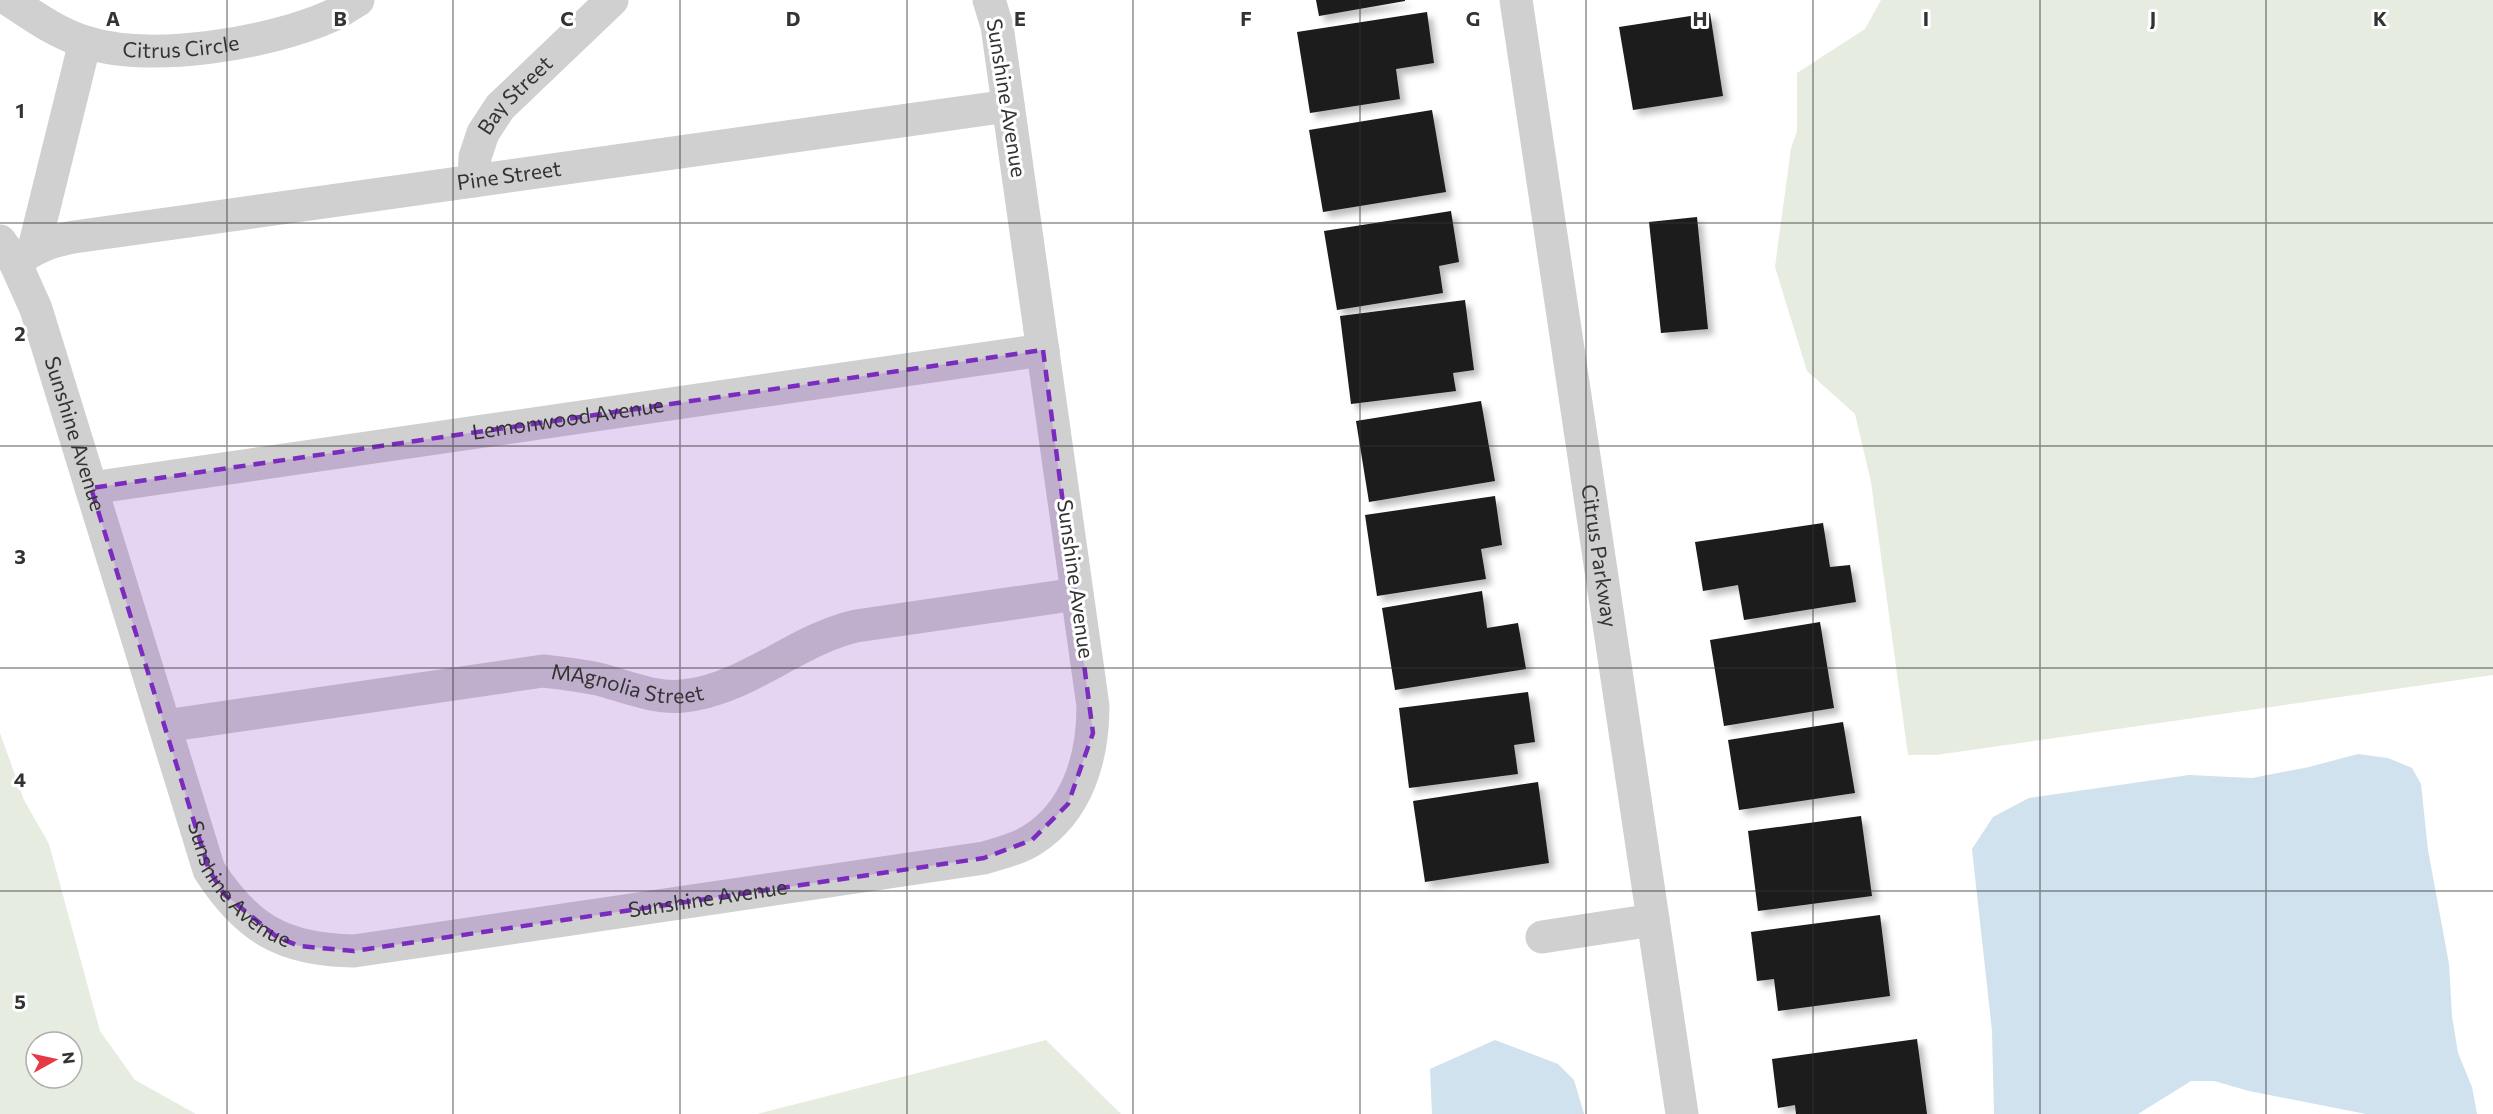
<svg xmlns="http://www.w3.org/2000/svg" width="2493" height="1114" viewBox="0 0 2493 1114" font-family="Commissioner,sans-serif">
	<defs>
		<filter id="shadow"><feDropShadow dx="5.5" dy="5.5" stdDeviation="3" flood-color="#0004"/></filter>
	</defs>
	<rect width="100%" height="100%" fill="#fff"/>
	<path fill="#e6ecdf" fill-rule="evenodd" d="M1881 0H2493V675L1936 755H1908L1871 482 1855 414 1807 371 1775 267 1791 148 1797 131V73L1865 29Z
		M0 733 24 800 49 844 100 1031 135 1080 196 1114H0ZM36 1042H72V1078H36Z
		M1046 1040 1121 1114H757Z"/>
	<path fill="#cfe2ee" d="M2358 754 2388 758 2412 768 2421 784 2428 850 2449 964 2452 1016 2458 1053 2472 1087 2477 1114H2366L2249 1091 2214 1081H2191L2138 1114H1994L1992 1031 1972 849 1993 817 2029 798 2189 775 2252 778 2309 767Z
		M1495 1040 1558 1064 1574 1080 1584 1114H1432L1430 1069Z"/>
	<path fill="#1a1a1a" filter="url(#shadow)" d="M1316 0H1405V1L1319 16Z
		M1427 12 1434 63 1396 69 1400 99 1310 113 1297 32Z
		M1710 13 1723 96 1633 110 1619 27Z
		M1432 110 1446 192 1323 212 1309 130Z
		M1451 211 1459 262 1439 266 1443 293 1337 310 1324 231Z
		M1697 217 1708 329 1661 333 1649 222Z
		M1465 300 1474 370 1453 373 1456 391 1351 404 1340 316Z
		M1481 401 1495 481 1369 502 1356 421Z
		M1495 496 1502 545 1481 549 1486 579 1377 596 1365 515Z
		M1823 523 1830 567 1850 565 1856 602 1744 620 1738 585 1703 591 1695 542Z
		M1482 591 1487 628 1518 623 1526 669 1395 690 1382 608Z
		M1820 622 1834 708 1724 726 1710 640Z
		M1528 692 1535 742 1514 745 1518 774 1409 788 1399 708Z
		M1843 722 1855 793 1739 810 1728 740Z
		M1538 782 1549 863 1425 882 1413 801Z
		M1861 816 1872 896 1758 911 1748 831Z
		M1880 915 1890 996 1778 1011 1774 979 1757 981 1751 932Z
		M1917 1039 1927 1114H1796L1795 1105 1778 1108 1772 1059Z"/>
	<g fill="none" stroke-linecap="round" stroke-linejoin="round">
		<g stroke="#d0d0d0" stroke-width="33">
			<path id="s1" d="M9 0C33 16 57 33 85 42 151 63 268 44 331 16 340 12 349 5 358 0"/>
			<path id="s2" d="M1516 0 1682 1114"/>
			<path id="s3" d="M474 181 475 157 483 133 500 107 612 0"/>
			<path id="s4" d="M0 241 15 262 36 309 209 870C247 929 284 950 354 951L984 858C1000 853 1018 849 1032 840 1078 811 1093 757 1093 706L997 26 989 0"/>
			<path d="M34 248 85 42"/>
			<path id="s5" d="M15 262C34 248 50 241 74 237L1008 106"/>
			<path id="s6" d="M91 488 1043 350"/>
			<path id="s7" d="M165 726 543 671C562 673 579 675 598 679 625 686 654 699 683 696 746 690 795 640 856 626L1077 594"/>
			<path d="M1542 937 1653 920"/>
		</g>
	</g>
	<path fill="#7b2cbf" fill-opacity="0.2" stroke="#7b2cbf" stroke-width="4.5" stroke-dasharray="12 8" stroke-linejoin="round" d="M1043 350 1093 733 1068 804 1032 840 984 858 354 951 299 946 277 937 224 894 209 870 91 488Z"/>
	<path fill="none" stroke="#333" stroke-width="1.5" stroke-opacity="0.55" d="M227 0V1114M453 0V1114M680 0V1114M907 0V1114M1133 0V1114M1360 0V1114M1586 0V1114M1813 0V1114M2040 0V1114M2266 0V1114M0 223H2493M0 446H2493M0 668H2493M0 891H2493"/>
	<g text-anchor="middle" stroke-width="6" stroke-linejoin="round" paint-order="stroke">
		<g font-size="21" fill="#333" stroke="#fff">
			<text dy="7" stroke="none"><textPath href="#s1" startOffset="184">Citrus Circle</textPath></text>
			<text dy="7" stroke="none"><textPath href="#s3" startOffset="99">Bay Street</textPath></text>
			<text transform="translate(1006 98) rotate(81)" y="7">Sunshine Avenue</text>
			<text dy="7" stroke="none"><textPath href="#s5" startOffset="504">Pine Street</textPath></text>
			<text dy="7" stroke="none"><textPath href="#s6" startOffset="482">Lemonwood Avenue</textPath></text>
			<text dy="7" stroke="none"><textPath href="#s4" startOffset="208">Sunshine Avenue</textPath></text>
			<text dy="7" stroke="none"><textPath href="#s2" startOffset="562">Citrus Parkway</textPath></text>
			<text transform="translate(1075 579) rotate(82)" y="7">Sunshine Avenue</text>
			<text dy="7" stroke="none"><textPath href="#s7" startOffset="468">MAgnolia Street</textPath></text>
			<text dy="7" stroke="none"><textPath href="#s4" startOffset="694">Sunshine Avenue</textPath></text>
			<text dy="7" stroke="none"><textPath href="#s4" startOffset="1197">Sunshine Avenue</textPath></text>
		</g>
	</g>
	<g font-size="20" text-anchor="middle" font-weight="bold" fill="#333" stroke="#fff" stroke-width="6" stroke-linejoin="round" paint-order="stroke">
		<text x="113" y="26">A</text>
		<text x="340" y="26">B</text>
		<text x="567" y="26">C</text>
		<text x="793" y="26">D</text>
		<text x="1020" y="26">E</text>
		<text x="1246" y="26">F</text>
		<text x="1473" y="26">G</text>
		<text x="1700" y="26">H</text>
		<text x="1926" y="26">I</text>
		<text x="2153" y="26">J</text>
		<text x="2380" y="26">K</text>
		<text x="20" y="118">1</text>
		<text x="20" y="341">2</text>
		<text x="20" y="564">3</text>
		<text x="20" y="787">4</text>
		<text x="20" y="1009">5</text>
	</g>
	<g transform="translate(54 1060) rotate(82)"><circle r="28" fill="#ffffff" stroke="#adadad" stroke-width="1.5"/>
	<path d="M0-4.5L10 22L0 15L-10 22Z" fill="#e63946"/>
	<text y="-9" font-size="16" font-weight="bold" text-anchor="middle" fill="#333333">N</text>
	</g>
</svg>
